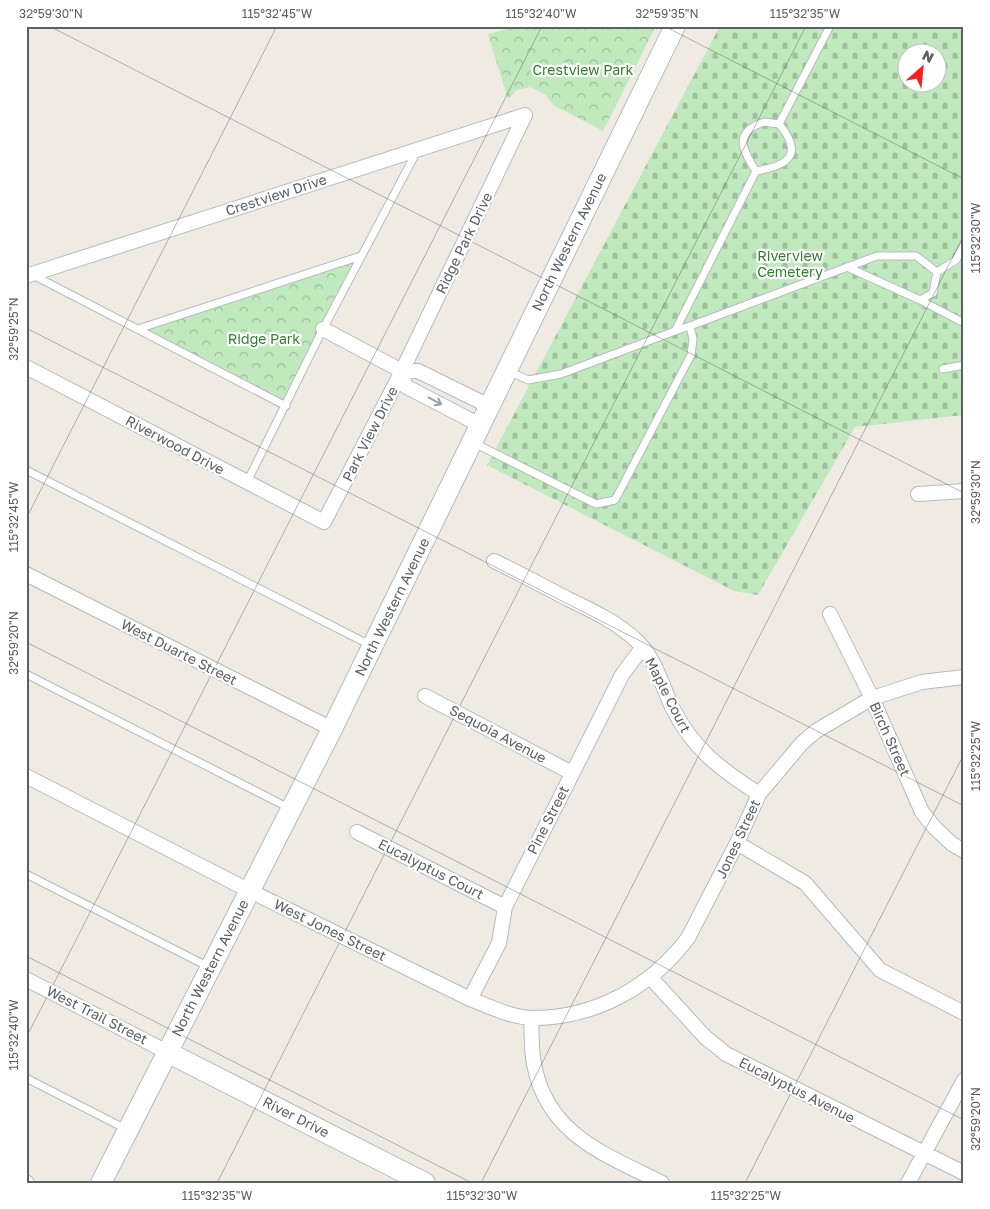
<svg xmlns="http://www.w3.org/2000/svg" width="990" height="1209" viewBox="0 0 990 1209" font-family="'Golos Text',sans-serif">
	<defs>
		<pattern id="cemetery-stones" width="16" height="16" patternUnits="userSpaceOnUse" patternTransform="scale(1.25)"><rect width="16" height="16" fill="#c0e9bd"/><path d="M2 7V4a2 2 0 0 1 4 0v3zM10 15v-3a2 2 0 0 1 4 0v3z" fill="#9fc09d"/></pattern>
		<pattern id="park-crowns" width="20" height="18" patternUnits="userSpaceOnUse" patternTransform="scale(1.25)"><rect width="20" height="18" fill="#c0e9bd"/><path d="M2 6a3 3 0 1 1 6 0M12 15a3 3 0 1 1 6 0" fill="none" stroke="#9fc09d"/></pattern>
	</defs>
	<rect width="100%" height="100%" fill="#efebe3"/>
	<path fill="url(#cemetery-stones)" fill-rule="evenodd" d="M720 26H964V415L855 427 758 595 734 591 487 465ZM908 52H938V82H908Z"/>
	<path fill="url(#park-crowns)" d="M518 26H656L603 131 553 105 546 95 530 87 517 90 508 99 488 34Z
		M361 256 286 406 138 329Z"/>
	<g fill="none" stroke-linecap="round" stroke-linejoin="round">
		<g stroke="#b5babe" stroke-width="9">
			<path id="lane" d="M764 122 779 124C805 155 787 166 756 171 742 150 733 132 764 122Z
				M779 124 830 26
				M937 272 956 260 964 245
				M33 275 286 406
				M920 300 964 323
				M138 329 361 256
				M675 331 756 171
				M943 369 964 365
				M509 371 528 380 561 374 675 331 690 326 877 256H916L937 272 933 293 920 300 847 267
				M474 443 596 504 615 500 691 355 693 339 690 326
				M26 470 370 645
				M247 482 323 329 417 151
				M26 674 291 809
				M26 874 209 967
				M26 1078 126 1129"/>
		</g>
		<g stroke="#b5babe" stroke-width="16">
			<path id="street" d="M26 276 525 115
				M323 329 402 371H418L489 406
				M26 367 324 522 402 371 525 115
				M402 371 405 386 480 425
				M918 494 964 491
				M494 561C519 573 543 586 568 599 593 611 619 623 639 643 656 661 662 685 672 707 693 749 720 769 759 794
				M26 574 332 729
				M830 614 872 698 922 812 935 828 952 844 964 851
				M425 696 572 773
				M26 776 250 891 470 999C488 1006 513 1018 533 1018 595 1018 651 987 688 938L737 843 759 794 802 743 816 731 872 698 922 682 964 677
				M357 832 505 907
				M737 843 805 883 880 970 964 1013
				M651 978 705 1037 726 1054 964 1173
				M26 979 167 1052
				M470 999 499 943 505 907 622 675 642 648
				M531 1018C532 1033 531 1049 534 1064 547 1135 605 1154 662 1183
				M26 1182 27 1183
				M908 1183 964 1080"/>
		</g>
		<g stroke="#b4b9be" stroke-width="22">
			<path id="secondary" d="M167 1052 425 1183
				M101 1183 332 729 675 26"/>
		</g>
		<use href="#lane" stroke="#fff" stroke-width="7"/>
		<use href="#street" stroke="#fff" stroke-width="14"/>
		<use href="#secondary" stroke="#fff" stroke-width="20"/>
	</g>
	<defs><path id="oneway-shaft" d="M-6 0H5M1.5-3L5.5 0L1.5 3" fill="none" stroke-width="1.6" stroke-linecap="round" stroke-linejoin="round" transform="scale(1.25)"/></defs>
	<use stroke="#9da0a3" href="#oneway-shaft" transform="translate(435 401) rotate(28)"/>
	<path fill="none" stroke="#5b6065" stroke-width="1" stroke-opacity="0.45" d="M49 26 964 493M664 26 964 179M26 328 964 806M26 519 277 26M26 642 964 1120M26 956 472 1183M26 1038 542 26M217 1183 806 26M481 1183 964 235M745 1183 964 754"/>
	<g text-anchor="middle" stroke-width="4.5" stroke-linejoin="round" paint-order="stroke">
		<g font-size="14" fill="#2f822d" stroke="#fff">
			<text x="583" y="75">Crestview Park</text>
			<text x="790" y="261">Riverview<tspan x="790" dy="16">Cemetery</tspan></text>
			<text x="264" y="344">Ridge Park</text>
		</g>
		<g font-size="14" fill="#5b6065" stroke="#fff">
			<text transform="translate(276 195) rotate(-18)" y="5">Crestview Drive</text>
			<text transform="translate(569 242) rotate(-64)" y="5">North Western Avenue</text>
			<text transform="translate(464 243) rotate(-64)" y="5">Ridge Park Drive</text>
			<text transform="translate(370 434) rotate(-63)" y="5">Park View Drive</text>
			<text transform="translate(175 445) rotate(28)" y="5">Riverwood Drive</text>
			<text transform="translate(392 607) rotate(-64)" y="5">North Western Avenue</text>
			<text transform="translate(179 652) rotate(27)" y="5">West Duarte Street</text>
			<text transform="translate(668 695) rotate(63)" y="5">Maple Court</text>
			<text transform="translate(498 734) rotate(28)" y="5">Sequoia Avenue</text>
			<text transform="translate(890 739) rotate(66)" y="5">Birch Street</text>
			<text transform="translate(548 820) rotate(-63)" y="5">Pine Street</text>
			<text transform="translate(738 839) rotate(-65)" y="5">Jones Street</text>
			<text transform="translate(431 869) rotate(27)" y="5">Eucalyptus Court</text>
			<text transform="translate(330 930) rotate(26)" y="5">West Jones Street</text>
			<text transform="translate(210 968) rotate(-63)" y="5">North Western Avenue</text>
			<text transform="translate(97 1015) rotate(27)" y="5">West Trail Street</text>
			<text transform="translate(797 1090) rotate(27)" y="5">Eucalyptus Avenue</text>
			<text transform="translate(296 1117) rotate(27)" y="5">River Drive</text>
		</g>
	</g>
	<rect width="990" height="1209" fill="none" stroke="#ffffff" stroke-width="55"/>
	<g transform="translate(922 68) rotate(27)"><circle r="24" fill="#ffffff" stroke="#bdbfc1"/>
	<path d="M0-4L9 19L0 12L-9 19Z" fill="#f72220"/>
	<text y="-8" font-size="14" font-weight="bold" text-anchor="middle" fill="#5b6065">N</text>
	</g>
	<rect x="28" y="28" width="934" height="1154" fill="none" stroke="#5b6065" stroke-width="2"/>
	<g font-size="12" text-anchor="middle" fill="#5b6065">
		<text x="51" y="18">32°59'30"N</text>
		<text x="277" y="18">115°32'45"W</text>
		<text x="541" y="18">115°32'40"W</text>
		<text x="667" y="18">32°59'35"N</text>
		<text x="805" y="18">115°32'35"W</text>
		<text transform="translate(976 238) rotate(-90)" y="4">115°32'30"W</text>
		<text transform="translate(14 329) rotate(-90)" y="4">32°59'25"N</text>
		<text transform="translate(976 492) rotate(-90)" y="4">32°59'30"N</text>
		<text transform="translate(14 517) rotate(-90)" y="4">115°32'45"W</text>
		<text transform="translate(14 643) rotate(-90)" y="4">32°59'20"N</text>
		<text transform="translate(976 756) rotate(-90)" y="4">115°32'25"W</text>
		<text transform="translate(14 1035) rotate(-90)" y="4">115°32'40"W</text>
		<text transform="translate(976 1119) rotate(-90)" y="4">32°59'20"N</text>
		<text x="217" y="1200">115°32'35"W</text>
		<text x="482" y="1200">115°32'30"W</text>
		<text x="746" y="1200">115°32'25"W</text>
	</g>
</svg>
